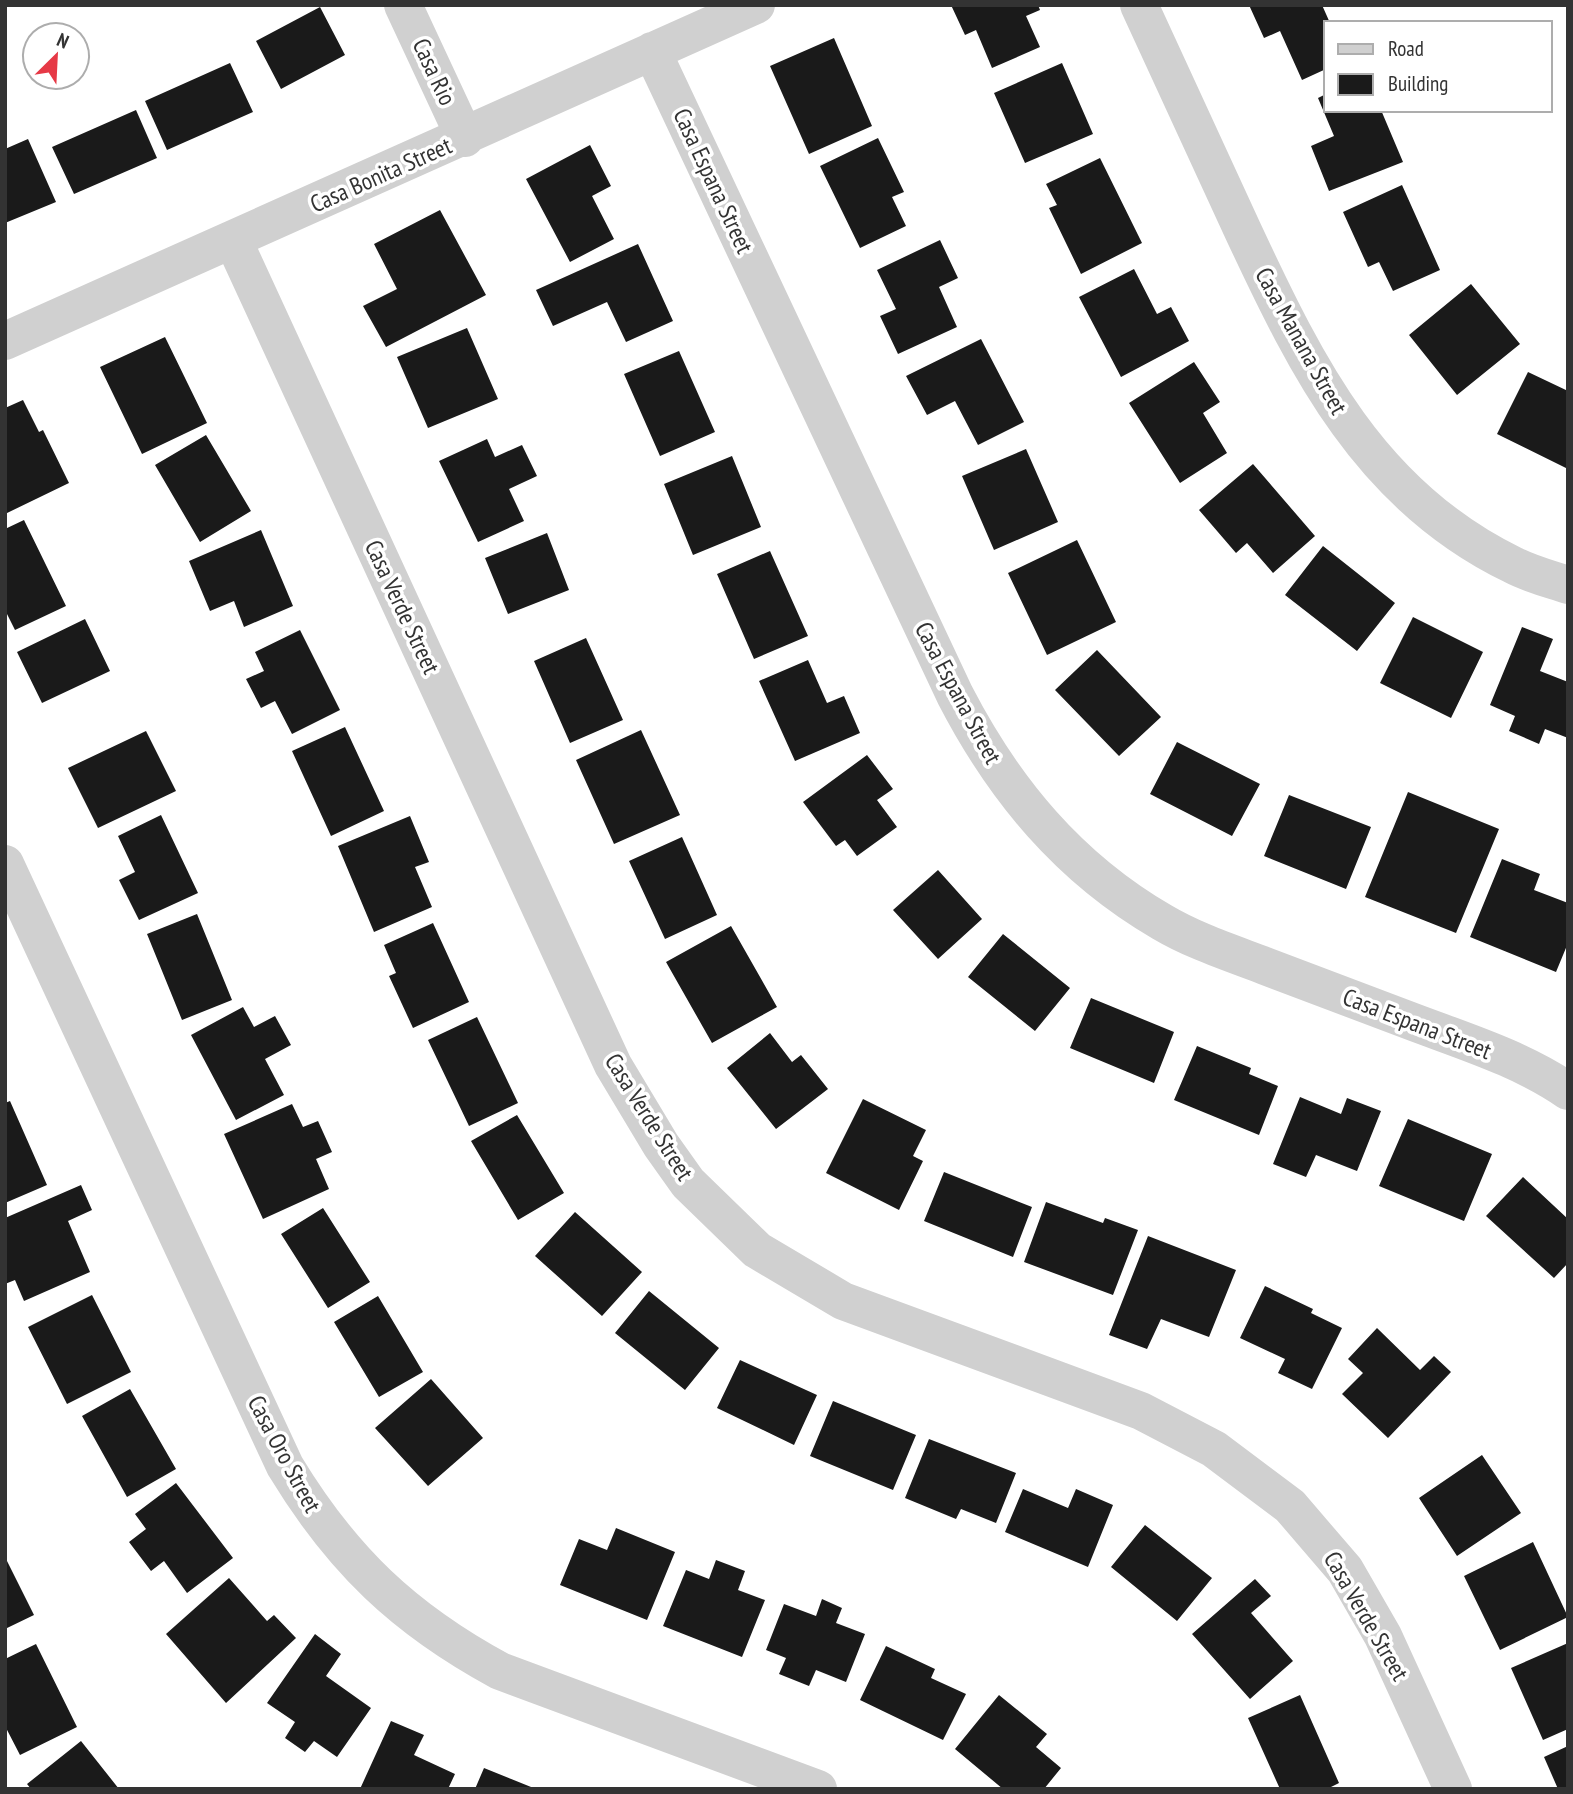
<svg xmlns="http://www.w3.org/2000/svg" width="1573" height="1794" viewBox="0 0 1573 1794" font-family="'PT Sans Narrow',sans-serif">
	<rect width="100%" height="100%" fill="#fff"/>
	<path fill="#1a1a1a" d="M951 5H1038L1040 10 1026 16 1040 47 992 68 976 30 965 35Z
		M1249 5H1322L1330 23H1326V69L1302 80 1280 31 1264 38Z
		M320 7 345 55 281 89 256 41Z
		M834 38 872 126 809 154 770 66Z
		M230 63 253 112 167 150 145 101Z
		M1062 63 1093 134 1025 163 994 93Z
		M1326 94V110H1381L1403 162 1329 191 1311 146 1334 136 1318 98Z
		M136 110 157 158 74 194 52 147Z
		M878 138 904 192 892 197 906 226 860 248 820 166Z
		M28 139 56 202 5 223V149Z
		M590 145 611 186 592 196 614 239 570 262 526 179Z
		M1100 158 1142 243 1081 274 1049 208 1057 205 1046 184Z
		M1402 185 1440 270 1393 291 1379 262 1368 267 1343 212Z
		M440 210 486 295 386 347 363 306 397 289 374 244Z
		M940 240 958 278 939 287 957 327 898 354 880 316 896 309 877 270Z
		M638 244 673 321 626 342 607 302 553 326 536 290Z
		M1134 269 1157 314 1171 307 1189 341 1121 377 1079 297Z
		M1471 284 1520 344 1457 395 1409 335Z
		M467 328 498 399 428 428 397 357Z
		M165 337 207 423 142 454 100 367Z
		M981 339 1024 422 978 445 955 401 927 415 906 376Z
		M679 351 715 432 660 456 624 374Z
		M1194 362 1220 402 1203 413 1227 453 1180 483 1129 403Z
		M1528 372 1568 391V469L1497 434Z
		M23 400 39 432 43 430 69 483 5 514V408Z
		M206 435 251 511 200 542 155 465Z
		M487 439 495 457 522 445 537 476 509 489 524 521 478 542 439 461Z
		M1026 449 1058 522 994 550 962 476Z
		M732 456 761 527 693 555 664 484Z
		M1253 464 1315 536 1273 573 1247 543 1236 553 1199 510Z
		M24 520 66 606 15 630 5 610V529Z
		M261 530 293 606 244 627 234 601 210 611 189 561Z
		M547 533 569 590 508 614 485 558Z
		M1077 540 1116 622 1047 655 1008 573Z
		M1323 546 1395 603 1357 651 1285 595Z
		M770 551 808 636 754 659 717 574Z
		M1413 617 1483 652 1451 718 1380 683Z
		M85 619 110 671 42 703 17 652Z
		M1522 627 1553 639 1540 671 1568 682V738L1545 729 1539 744 1509 731 1515 716 1490 705Z
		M300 630 340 710 292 734 275 701 261 708 246 679 264 671 255 652Z
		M586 638 623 720 570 743 534 661Z
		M1097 650 1161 717 1119 756 1055 690Z
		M808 660 827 703 844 696 860 733 795 761 759 681Z
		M345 727 384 811 331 836 292 751Z
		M641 730 680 815 614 844 576 760Z
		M146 731 176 791 98 828 68 768Z
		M1177 742 1260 784 1232 836 1150 794Z
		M867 755 893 789 877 800 897 827 857 856 845 840 836 846 803 802Z
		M1408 792 1499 829 1456 933 1365 897Z
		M1289 795 1371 827 1346 889 1264 856Z
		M161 815 198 893 139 920 119 880 135 872 118 836Z
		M410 816 429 862 415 867 432 907 374 932 338 846Z
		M682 837 717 915 665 939 629 861Z
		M1502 859 1540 874 1534 890 1568 903V943L1556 972 1470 937Z
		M938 870 982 919 938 959 893 910Z
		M197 914 232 1000 182 1020 147 934Z
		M433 923 469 1002 413 1028 389 976 396 973 384 945Z
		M731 926 777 1007 712 1043 666 962Z
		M1003 934 1070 988 1035 1031 968 977Z
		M1091 998 1174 1032 1154 1083 1070 1048Z
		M243 1007 254 1027 275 1016 291 1045 265 1059 284 1095 236 1120 191 1035Z
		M477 1017 518 1103 469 1126 428 1040Z
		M770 1033 792 1062 801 1055 828 1089 776 1129 727 1068Z
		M1197 1046 1251 1068 1249 1074 1278 1086 1259 1135 1174 1100Z
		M1300 1097 1341 1114 1347 1098 1381 1111 1357 1171 1316 1155 1306 1177 1273 1164Z
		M863 1099 926 1130 913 1156 923 1161 899 1210 826 1173Z
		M10 1101 47 1185 5 1203V1103Z
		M292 1104 303 1127 318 1121 332 1152 316 1159 329 1189 263 1219 224 1134Z
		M517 1115 564 1193 518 1220 471 1141Z
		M1408 1119 1492 1154 1464 1221 1379 1186Z
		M944 1172 1032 1207 1013 1257 924 1221Z
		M1523 1177 1568 1219V1263L1554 1278 1486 1216Z
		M81 1185 92 1210 68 1221 90 1272 24 1301 15 1280 5 1284V1218Z
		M1046 1202 1103 1223 1105 1218 1138 1230 1113 1295 1024 1262Z
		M323 1208 370 1282 328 1308 281 1234Z
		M575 1212 642 1272 602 1316 535 1256Z
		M1148 1236 1236 1270 1209 1337 1161 1319 1147 1349 1109 1335Z
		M1265 1286 1313 1309 1311 1313 1342 1328 1312 1389 1278 1373 1285 1359 1240 1338Z
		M649 1291 719 1348 685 1390 615 1333Z
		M92 1295 131 1372 67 1404 28 1327Z
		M378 1296 423 1372 379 1397 334 1322Z
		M1377 1328 1420 1370 1434 1356 1451 1372 1388 1438 1342 1394 1363 1373 1348 1359Z
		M740 1360 817 1395 794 1445 717 1408Z
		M431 1379 483 1438 428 1486 375 1428Z
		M130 1389 176 1469 127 1497 82 1416Z
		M833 1401 916 1435 893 1490 810 1456Z
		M929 1439 1016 1473 996 1523 961 1509 956 1519 905 1498Z
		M1482 1455 1521 1513 1457 1556 1419 1498Z
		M176 1483 233 1558 187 1593 164 1561 151 1571 129 1542 146 1529 135 1514Z
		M1023 1489 1068 1508 1076 1489 1113 1505 1088 1567 1005 1532Z
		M1145 1525 1212 1578 1177 1621 1111 1567Z
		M616 1528 675 1552 647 1620 560 1585 579 1539 607 1550Z
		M1533 1542 1568 1617 1500 1650 1464 1576Z
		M5 1557 34 1615 5 1629Z
		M716 1560 745 1571 738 1590 765 1600 742 1657 663 1626 686 1570 709 1579Z
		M229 1578 267 1621 274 1615 296 1638 226 1703 166 1634Z
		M1255 1579 1271 1596 1251 1613 1293 1661 1250 1699 1192 1634Z
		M822 1599 842 1608 836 1623 865 1634 846 1682 816 1670 809 1686 779 1674 786 1658 766 1650 784 1604 816 1616Z
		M315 1634 341 1654 326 1676 371 1708 337 1757 314 1741 305 1752 285 1738 295 1722 267 1703Z
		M1568 1643V1729L1543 1740 1511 1668Z
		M36 1644 77 1727 20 1755 5 1726V1659Z
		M886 1646 935 1669 931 1678 966 1694 943 1740 860 1700Z
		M999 1695 1047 1734 1036 1747 1061 1768 1044 1789H1003L955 1749Z
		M1300 1695 1339 1783 1327 1789H1280L1248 1718Z
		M391 1721 424 1735 414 1755 455 1774 448 1789H360Z
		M81 1741 119 1789H31L27 1784Z
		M1568 1746V1789H1558L1544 1757Z
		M484 1768 536 1789H475Z"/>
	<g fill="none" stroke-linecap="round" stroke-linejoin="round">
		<path stroke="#d0d0d0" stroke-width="38" d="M403 5 465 138
			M1139 5C1174 81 1209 156 1243 231 1307 368 1370 496 1513 565 1530 574 1550 579 1568 585
			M652 51 955 695C1004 790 1069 868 1162 922 1194 941 1231 953 1265 966 1313 984 1361 1002 1408 1020 1463 1041 1520 1058 1568 1091
			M233 240 613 1065 661 1145 688 1183 757 1250 843 1301 1141 1411 1214 1449 1290 1506 1345 1570 1383 1636 1453 1789
			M5 341 756 5
			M5 864 285 1466C342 1560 404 1619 500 1671L818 1789"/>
	</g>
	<g text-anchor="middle" stroke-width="7" stroke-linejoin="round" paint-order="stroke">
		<g font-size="24" fill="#333" stroke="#fff">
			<text transform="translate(434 72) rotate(65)" y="8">Casa Rio</text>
			<text transform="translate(381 175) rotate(-24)" y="8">Casa Bonita Street</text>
			<text transform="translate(713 181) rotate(65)" y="8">Casa Espana Street</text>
			<text transform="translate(1301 341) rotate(61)" y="8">Casa Manana Street</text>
			<text transform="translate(402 607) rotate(65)" y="8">Casa Verde Street</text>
			<text transform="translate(958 693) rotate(62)" y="8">Casa Espana Street</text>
			<text transform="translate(1417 1024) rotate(21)" y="8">Casa Espana Street</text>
			<text transform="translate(649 1117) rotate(58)" y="8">Casa Verde Street</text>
			<text transform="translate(284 1454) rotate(62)" y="8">Casa Oro Street</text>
			<text transform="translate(1366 1616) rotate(60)" y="8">Casa Verde Street</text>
		</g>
	</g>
	<rect width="1573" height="1794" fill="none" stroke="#333333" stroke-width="14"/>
	<rect x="1324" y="21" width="228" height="91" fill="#ffffff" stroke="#adadad" stroke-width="2"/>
	<rect x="1338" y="44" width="35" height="10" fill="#d0d0d0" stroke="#adadad" stroke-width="2"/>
	<text x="1388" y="56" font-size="21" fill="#333333">Road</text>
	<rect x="1338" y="74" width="35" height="21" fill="#1a1a1a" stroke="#adadad" stroke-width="2"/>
	<text x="1388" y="91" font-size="21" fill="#333333">Building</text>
	<g transform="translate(56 56) rotate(24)"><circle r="33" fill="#ffffff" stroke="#adadad" stroke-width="2"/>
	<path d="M0-5L12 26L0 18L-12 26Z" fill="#e63946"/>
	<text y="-10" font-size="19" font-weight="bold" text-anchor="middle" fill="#333333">N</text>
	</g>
</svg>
